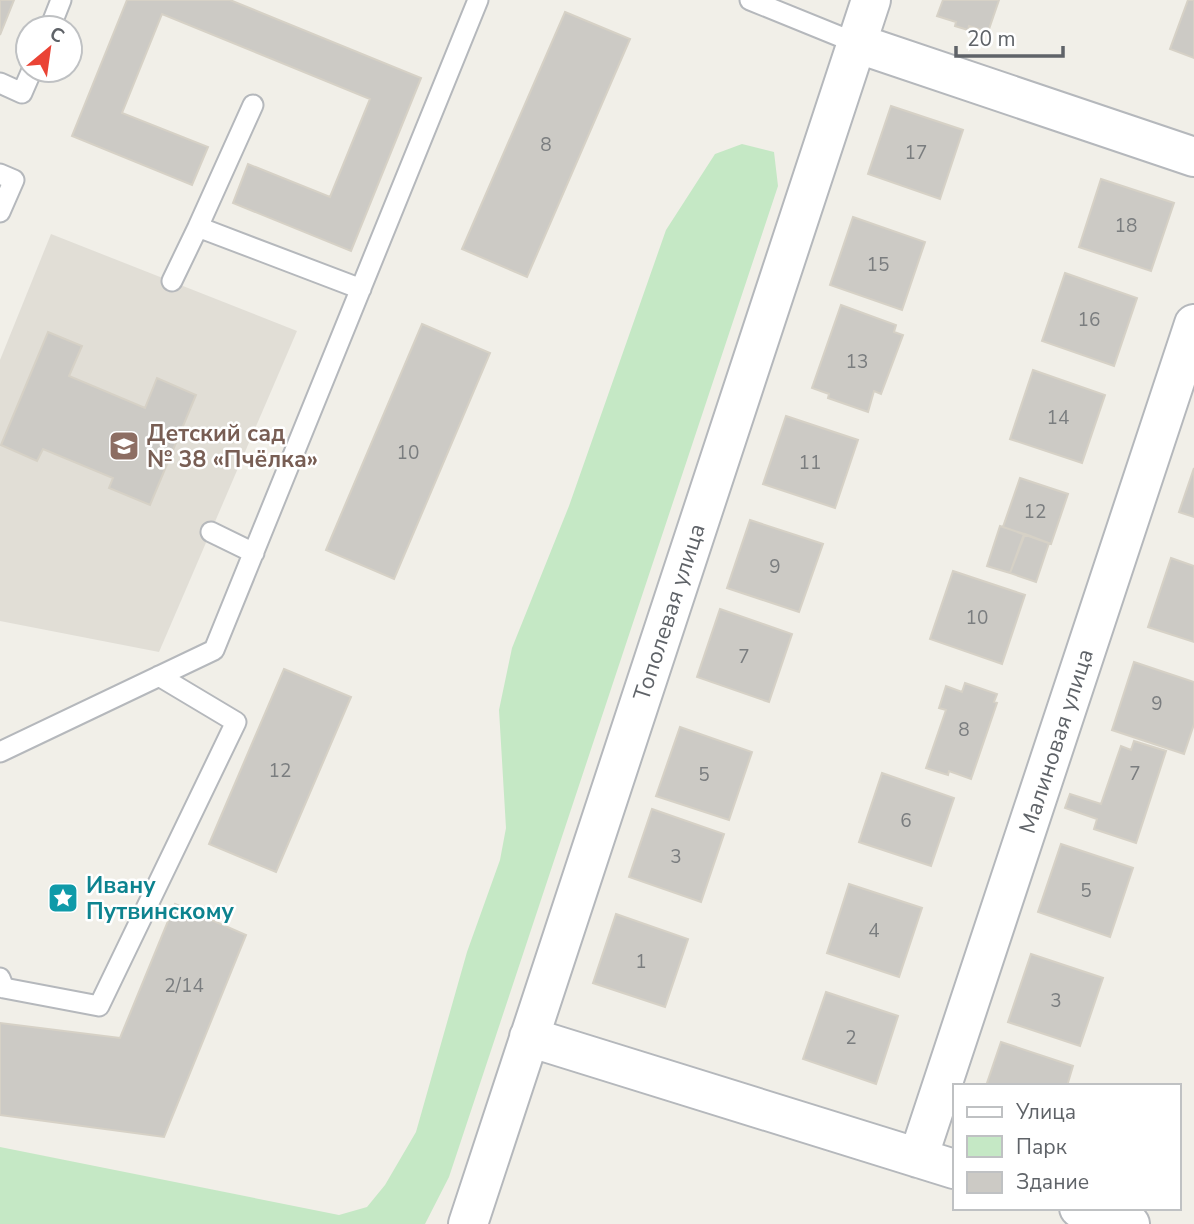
<svg xmlns="http://www.w3.org/2000/svg" width="1194" height="1224" viewBox="0 0 1194 1224" font-family="'Nunito Sans',sans-serif">
	<rect width="100%" height="100%" fill="#f1efe8"/>
	<path fill="#e1ded6" d="M51 234 297 331 159 652 0 621V360Z"/>
	<path fill="#c5e8c5" d="M742 144 774 152 778 186 449 1177 425 1224H0V1147L339 1215 367 1207 385 1185 416 1132 467 952 500 860 506 828 499 710 512 648 569 506 666 230 715 154Z"/>
	<path fill="#cccac5" stroke="#d6d1c6" stroke-width="2" d="M0 0H14L0 35Z
		M127 0H230L421 78 351 251 233 203 248 164 330 197 370 99 162 14 122 113 208 147 192 185 72 136Z
		M943 0H999L988 32 969 26 968 30 955 26 956 22 937 16Z
		M1188 0H1194V58L1170 49Z
		M565 12 630 39 527 277 462 249Z
		M891 106 963 130 940 199 868 174Z
		M1101 179 1174 203 1151 271 1079 247Z
		M853 217 925 242 902 310 830 285Z
		M1065 273 1137 298 1114 366 1042 341Z
		M841 305 896 325 894 332 903 335 881 394 874 391 868 412 828 398 829 394 812 388Z
		M422 324 490 353 394 579 326 550Z
		M48 332 82 346 69 376 145 408 157 378 196 395 150 505 109 488 113 478 43 449 37 461 1 445Z
		M1033 370 1105 395 1082 463 1010 439Z
		M786 416 858 440 835 508 763 484Z
		M1194 468V517L1179 512Z
		M1020 478 1068 494 1051 544 1003 527Z
		M750 520 823 544 799 612 727 588Z
		M1000 526 1024 534 1010 573 987 566Z
		M1025 534 1049 543 1036 582 1010 573Z
		M1171 558 1194 566V642L1148 627Z
		M953 571 1025 595 1002 664 930 639Z
		M720 609 792 634 769 702 697 677Z
		M1134 662 1194 682V724L1184 754 1112 730Z
		M284 669 351 697 276 872 209 844Z
		M965 683 997 694 994 702 997 703 971 779 949 771 948 775 926 768 946 710 939 708 946 686 962 692Z
		M680 727 752 752 729 820 656 796Z
		M1134 741 1166 751 1136 843 1094 829 1097 819 1065 808 1070 794 1101 804 1121 746 1131 750Z
		M882 773 954 798 931 866 859 842Z
		M652 809 724 834 701 902 629 877Z
		M1061 844 1133 868 1110 937 1038 912Z
		M849 884 922 908 899 977 827 953Z
		M175 904 246 935 164 1137 0 1115V1023L120 1038Z
		M616 914 688 939 665 1007 593 983Z
		M1031 954 1103 978 1080 1046 1008 1022Z
		M826 992 898 1016 876 1084 803 1059Z
		M1001 1042 1073 1066 1067 1086H986Z"/>
	<g fill="none" stroke-linecap="round" stroke-linejoin="round">
		<g stroke="#b5b8bc" stroke-width="23">
			<path id="lane" d="M750 0 856 43
				M50 28 61 0
				M0 83 22 93 32 70
				M0 174 14 180 0 212
				M198 227 253 105
				M172 281 198 227 361 289
				M211 532 254 553
				M0 752 214 650 478 0
				M0 978 4 988 99 1006 236 722 159 676"/>
		</g>
		<g stroke="#b5b8bc" stroke-width="42">
			<path id="street" d="M856 43 1194 157
				M529 1037 954 1169
				M918 1158 1194 324
				M1079 1208 1130 1224
				M468 1224 871 0"/>
		</g>
		<use href="#lane" stroke="#fff" stroke-width="19"/>
		<use href="#street" stroke="#fff" stroke-width="38"/>
	</g>
	<defs>
		<g id="school-square" transform="scale(1.575)"><rect x="-9" y="-9" width="18" height="18" rx="4" fill="#8d6e63" stroke="#fff"/><path d="M0-5L7-2L0 1L-7-2ZM-4 1L0 2.5L4 1V4Q0 6-4 4Z" fill="#fff"/></g>
		<g id="sight-square" transform="scale(1.575)"><rect x="-9" y="-9" width="18" height="18" rx="4" fill="#0f9aa8" stroke="#fff"/><path d="M0-6L1.8-2.2L6-1.7L2.9 1.2L3.7 5.4L0 3.3L-3.7 5.4L-2.9 1.2L-6-1.7L-1.8-2.2Z" fill="#fff"/></g>
	</defs>
	<g fill-rule="evenodd">
		<use href="#school-square" x="124" y="446"/>
		<use href="#sight-square" x="63" y="898"/>
	</g>
	<g text-anchor="middle" stroke-width="5" stroke-linejoin="round" paint-order="stroke">
		<g font-size="19" fill="#7a7d7f">
			<text x="546" y="151">8</text>
			<text x="916" y="159">17</text>
			<text x="1126" y="232">18</text>
			<text x="878" y="271">15</text>
			<text x="1089" y="326">16</text>
			<text x="857" y="368">13</text>
			<text x="1058" y="424">14</text>
			<text x="408" y="459">10</text>
			<text x="810" y="469">11</text>
			<text x="1035" y="518">12</text>
			<text x="775" y="573">9</text>
			<text x="977" y="624">10</text>
			<text x="744" y="663">7</text>
			<text x="1157" y="710">9</text>
			<text x="964" y="736">8</text>
			<text x="280" y="777">12</text>
			<text x="1135" y="780">7</text>
			<text x="704" y="781">5</text>
			<text x="906" y="827">6</text>
			<text x="676" y="863">3</text>
			<text x="1086" y="897">5</text>
			<text x="874" y="937">4</text>
			<text x="641" y="968">1</text>
			<text x="184" y="992">2/14</text>
			<text x="1056" y="1007">3</text>
			<text x="851" y="1044">2</text>
		</g>
		<g font-size="23" font-weight="bold" fill="#785e54" stroke="#fff" text-anchor="start">
			<text x="147" y="441">Детский сад<tspan x="147" dy="26">№ 38 «Пчёлка»</tspan></text>
		</g>
		<g font-size="23" fill="#5f6368" stroke="#fff">
			<text transform="translate(669 612) rotate(-72)" y="8">Тополевая улица</text>
			<text transform="translate(1056 741) rotate(-72)" y="8">Малиновая улица</text>
		</g>
		<g font-size="23" font-weight="bold" fill="#0d838f" stroke="#fff" text-anchor="start">
			<text x="86" y="893">Ивану<tspan x="86" dy="26">Путвинскому</tspan></text>
		</g>
	</g>
	<rect x="953" y="1084" width="228" height="126" fill="#ffffff" stroke="#bfc1c3" stroke-width="2"/>
	<rect x="967" y="1107" width="35" height="10" fill="#ffffff" stroke="#bfc1c3" stroke-width="2"/>
	<text x="1016" y="1119" font-size="21" fill="#5f6368">Улица</text>
	<rect x="967" y="1136" width="35" height="21" fill="#c5e8c5" stroke="#bfc1c3" stroke-width="2"/>
	<text x="1016" y="1154" font-size="21" fill="#5f6368">Парк</text>
	<rect x="967" y="1172" width="35" height="21" fill="#cccac5" stroke="#bfc1c3" stroke-width="2"/>
	<text x="1016" y="1189" font-size="21" fill="#5f6368">Здание</text>
	<g transform="translate(49 49) rotate(29)"><circle r="33" fill="#ffffff" stroke="#bfc1c3" stroke-width="2"/>
	<path d="M0-5L12 26L0 18L-12 26Z" fill="#ea4335"/>
	<text y="-10" font-size="19" font-weight="bold" text-anchor="middle" fill="#5f6368">С</text>
	</g>
	<path d="M956 46v10h107v-10" fill="none" stroke="#5f6368" stroke-width="3.5"/>
	<text x="967" y="46" font-size="21" fill="#5f6368" stroke="#ffffff" stroke-width="5" paint-order="stroke">20 m</text>
</svg>
